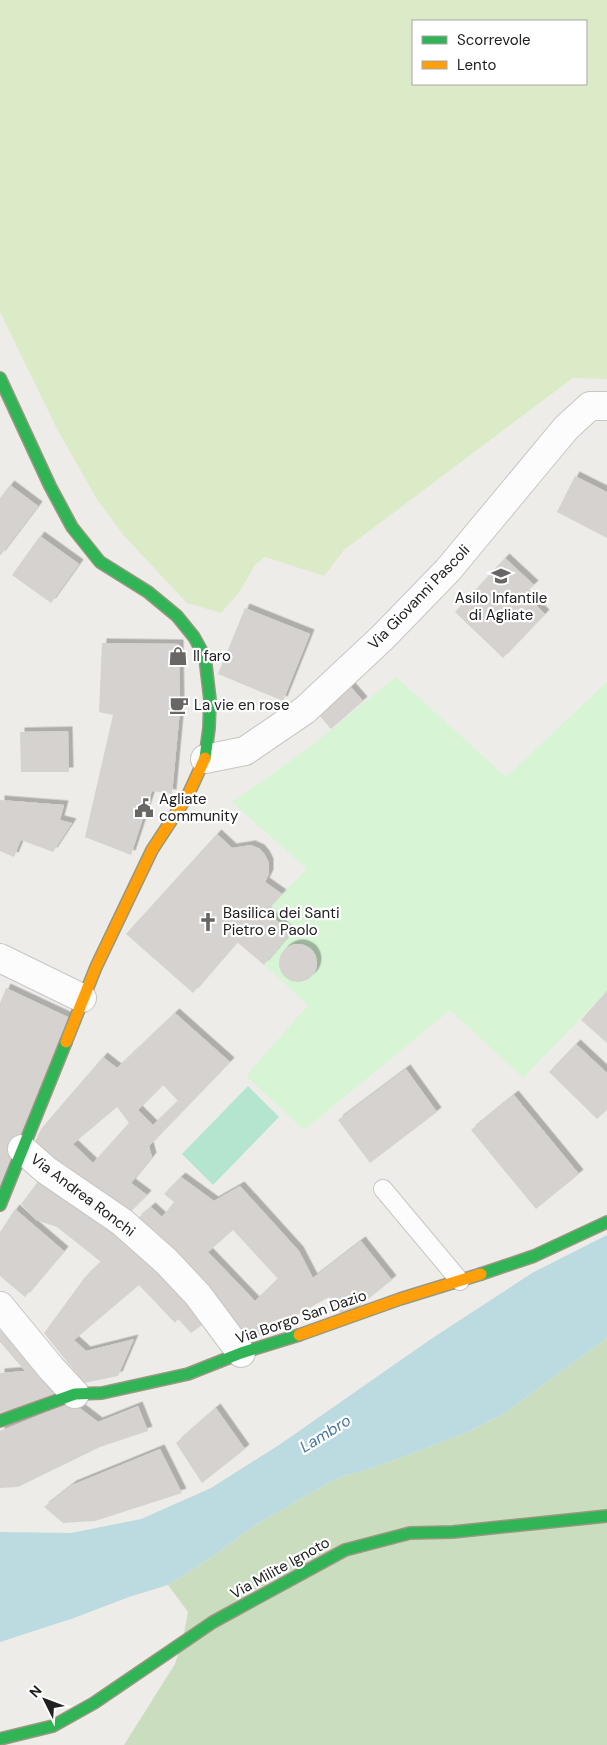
<svg xmlns="http://www.w3.org/2000/svg" width="607" height="1745" viewBox="0 0 607 1745" font-family="'DM Sans',sans-serif">
	<defs>
		<filter id="shadow"><feDropShadow dx="4.5" dy="-4.5" stdDeviation="0" flood-color="#0004"/></filter>
	</defs>
	<rect width="100%" height="100%" fill="#eeece8"/>
	<path fill="#dcebc7" fill-rule="evenodd" d="M0 0H607V379L573 378 344 550 324 576 265 557 255 565 240 591 221 613 187 603 124 536 96 498 56 427 0 312ZM413 21H586V84H413Z"/>
	<path fill="#caddbe" d="M607 1338V1745H124L175 1664 183 1639 188 1612 168 1585 210 1558 257 1524 332 1481 347 1475 369 1469 411 1454 470 1431 502 1415Z"/>
	<path fill="#d7f4d5" d="M396 677 506 777 607 682V991L523 1078 450 1010 304 1130 246 1076 308 1005 264 965 291 933 266 911 307 869 232 802C266 779 299 755 331 730 353 712 374 694 396 677Z"/>
	<path fill="#b4e5ce" d="M248 1086 279 1117 213 1185 182 1154Z"/>
	<path fill="#bcdbe1" d="M607 1235V1338L502 1415 470 1431 411 1454 369 1469 347 1475 332 1481 257 1524 210 1558 168 1585 129 1597 74 1618 0 1642V1532L71 1533 141 1519 211 1488 279 1445 431 1339 532 1273Z"/>
	<path fill="#d5d2cf" fill-rule="evenodd" filter="url(#shadow)" d="M575 476 607 492V538L557 512Z
		M10 485 38 506 0 556V498Z
		M40 536 79 564 51 603 12 575Z
		M505 558 534 585 524 594 545 614 503 658 455 612Z
		M245 608 310 634 283 701 218 674Z
		M102 643 179 644 180 710 172 794 152 791 131 855 85 837 113 715 99 712Z
		M343 678 363 701 331 729 312 707Z
		M68 731 69 772H21L20 732Z
		M0 800 64 805 60 820 72 823 53 852 21 840 14 857 0 851Z
		M217 834 232 848 251 845 260 849 265 855 269 863V874L265 882 282 894 266 911 291 933 264 965 237 942 193 993 126 934Z
		M279 963a19 19 0 1 1 38 0a19 19 0 1 1-38 0Z
		M6 988 70 1018 0 1190V1003Z
		M607 991V1043L581 1020Z
		M175 1013 230 1062 149 1146 152 1157 131 1183 147 1195 125 1217 31 1151 41 1129 103 1057 117 1068ZM163 1085 178 1101 153 1125 138 1110ZM117 1107 129 1123 93 1163 73 1144Z
		M576 1044 607 1073V1109L597 1119 549 1072Z
		M406 1069 437 1112 370 1163 338 1120Z
		M514 1095 579 1174 536 1209 471 1130Z
		M43 1175 122 1226 212 1318 191 1333 178 1319 175 1323 139 1285 74 1340 86 1351 134 1339 118 1376 84 1383 44 1333 85 1277 101 1262 57 1227 36 1220 21 1204Z
		M181 1177 214 1201 240 1186 299 1251 313 1278 361 1241 392 1280 344 1318 329 1297 252 1340 244 1341 137 1219 151 1207 162 1217 174 1202 164 1194ZM233 1230 278 1279 255 1301 208 1252Z
		M15 1209 64 1251 25 1297 0 1276V1232Z
		M17 1320 64 1394 0 1413V1373L25 1371 0 1342V1331Z
		M72 1402 98 1422 138 1406 148 1431 100 1447 18 1487 0 1488V1431Z
		M216 1408 245 1449 202 1483 176 1443Z
		M160 1449 182 1493 95 1521 63 1523 44 1507 72 1485Z"/>
	<g fill="none" stroke-linecap="round" stroke-linejoin="round">
		<g stroke="#c7c6c4" stroke-width="20">
			<path id="lane" d="M383 1189 460 1281"/>
		</g>
		<g stroke="#c7c6c4" stroke-width="30">
			<path id="street" d="M205 759 245 751 305 710 383 637 448 570 566 428 590 406H607
				M0 958 82 998
				M22 1149 46 1170 122 1222 166 1261 198 1295 241 1353
				M0 1306 51 1368 75 1394"/>
		</g>
		<g stroke="#989880" stroke-width="14">
			<path id="fast" d="M0 378 50 486 72 527 100 562 148 592 177 616 194 637 205 657 210 700 209 728 205 758
				M0 1205 66 1042
				M481 1274 534 1256 607 1222
				M0 1421 75 1394 102 1393 188 1374 241 1353 299 1335
				M0 1739 53 1726 94 1703 213 1622 345 1550 410 1533 453 1532 607 1516"/>
		</g>
		<g stroke="#989880" stroke-width="14">
			<path id="slow" d="M66 1042 96 967 152 850 188 795 205 758
				M299 1335 400 1299 481 1274"/>
		</g>
		<use href="#lane" stroke="#fcfcfc" stroke-width="18"/>
		<use href="#street" stroke="#fcfcfc" stroke-width="28"/>
		<use href="#fast" stroke="#30b455" stroke-width="11"/>
		<use href="#slow" stroke="#ff9f0a" stroke-width="11"/>
	</g>
	<defs>
		<g id="school-bare" transform="scale(1.5)"><path d="M0-5L7-2L0 1L-7-2ZM-4 1L0 2.5L4 1V4Q0 6-4 4Z" fill="#686766" stroke="#fff" stroke-width="2.5" paint-order="stroke"/></g>
		<g id="shop-bare" transform="scale(1.5)"><path d="M-5-2.5h2.3a2.7 3.5 0 0 1 5.4 0H5L5.5 6h-11ZM-1.5-2.5h3a1.5 2.3 0 0 0-3 0Z" fill="#686766" stroke="#fff" stroke-width="2.5" paint-order="stroke"/></g>
		<g id="cafe-bare" transform="scale(1.5)"><path d="M-5.5-4.5H6V0H3Q3 3.5 0 3.5H-2.5Q-5.5 3.5-5.5 0ZM3-3.2v2h1.7v-2ZM-6 4.5H4V6H-6Z" fill="#686766" stroke="#fff" stroke-width="2.5" paint-order="stroke"/></g>
		<g id="civic-bare" transform="scale(1.5)"><path d="M-.6-6.5H3V-4.5H.6V-3L4-1V1h2V6H-6V1h2V-1L-.6-3ZM-1.2 2.5V6h2.4V2.5Z" fill="#686766" stroke="#fff" stroke-width="2.5" paint-order="stroke"/></g>
		<g id="church-bare" transform="scale(1.5)"><path d="M-1.2-6h2.4v3.5h3.3v2.4h-3.3V6h-2.4V-.1h-3.3v-2.4h3.3Z" fill="#686766" stroke="#fff" stroke-width="2.5" paint-order="stroke"/></g>
	</defs>
	<g fill-rule="evenodd">
		<use href="#school-bare" x="501" y="576"/>
		<use href="#shop-bare" x="178" y="656"/>
		<use href="#cafe-bare" x="179" y="705"/>
		<use href="#civic-bare" x="144" y="808"/>
		<use href="#church-bare" x="208" y="922"/>
	</g>
	<g text-anchor="middle" stroke-width="4.5" stroke-linejoin="round" paint-order="stroke">
		<g font-size="15" fill="#202020" stroke="#fff">
			<text transform="translate(419 597) rotate(-46)" y="5">Via Giovanni Pascoli</text>
			<text transform="translate(83 1195) rotate(37)" y="5">Via Andrea Ronchi</text>
			<text transform="translate(301 1317) rotate(-19)" y="5">Via Borgo San Dazio</text>
			<text transform="translate(280 1568) rotate(-29)" y="5">Via Milite Ignoto</text>
		</g>
		<g font-size="15" fill="#202020" stroke="#fff" text-anchor="start">
			<text x="501" y="603" text-anchor="middle">Asilo Infantile<tspan x="501" dy="17">di Agliate</tspan></text>
			<text x="193" y="661">Il faro</text>
			<text x="194" y="710">La vie en rose</text>
			<text x="159" y="804">Agliate<tspan x="159" dy="17">community</tspan></text>
			<text x="223" y="918">Basilica dei Santi<tspan x="223" dy="17">Pietro e Paolo</tspan></text>
		</g>
		<g font-size="16" font-style="italic" fill="#4578a1" stroke="#fff">
			<text transform="translate(325 1433) rotate(-32)" y="6">Lambro</text>
		</g>
	</g>
	<rect x="412" y="20" width="175" height="65" fill="#ffffff" stroke="#a6a6a6"/>
	<rect x="422" y="36" width="25" height="8" fill="#30b455" stroke="#a6a6a6"/>
	<text x="457" y="45" font-size="15" fill="#202020">Scorrevole</text>
	<rect x="422" y="61" width="25" height="8" fill="#ff9f0a" stroke="#a6a6a6"/>
	<text x="457" y="70" font-size="15" fill="#202020">Lento</text>
	<g transform="translate(45 1700) rotate(312)" stroke="#ffffff" stroke-width="4" paint-order="stroke">
	<path d="M0-4L9 19L0 12L-9 19Z" fill="#202020"/>
	<text y="-8" font-size="14" font-weight="bold" text-anchor="middle" fill="#202020">N</text>
	</g>
</svg>
